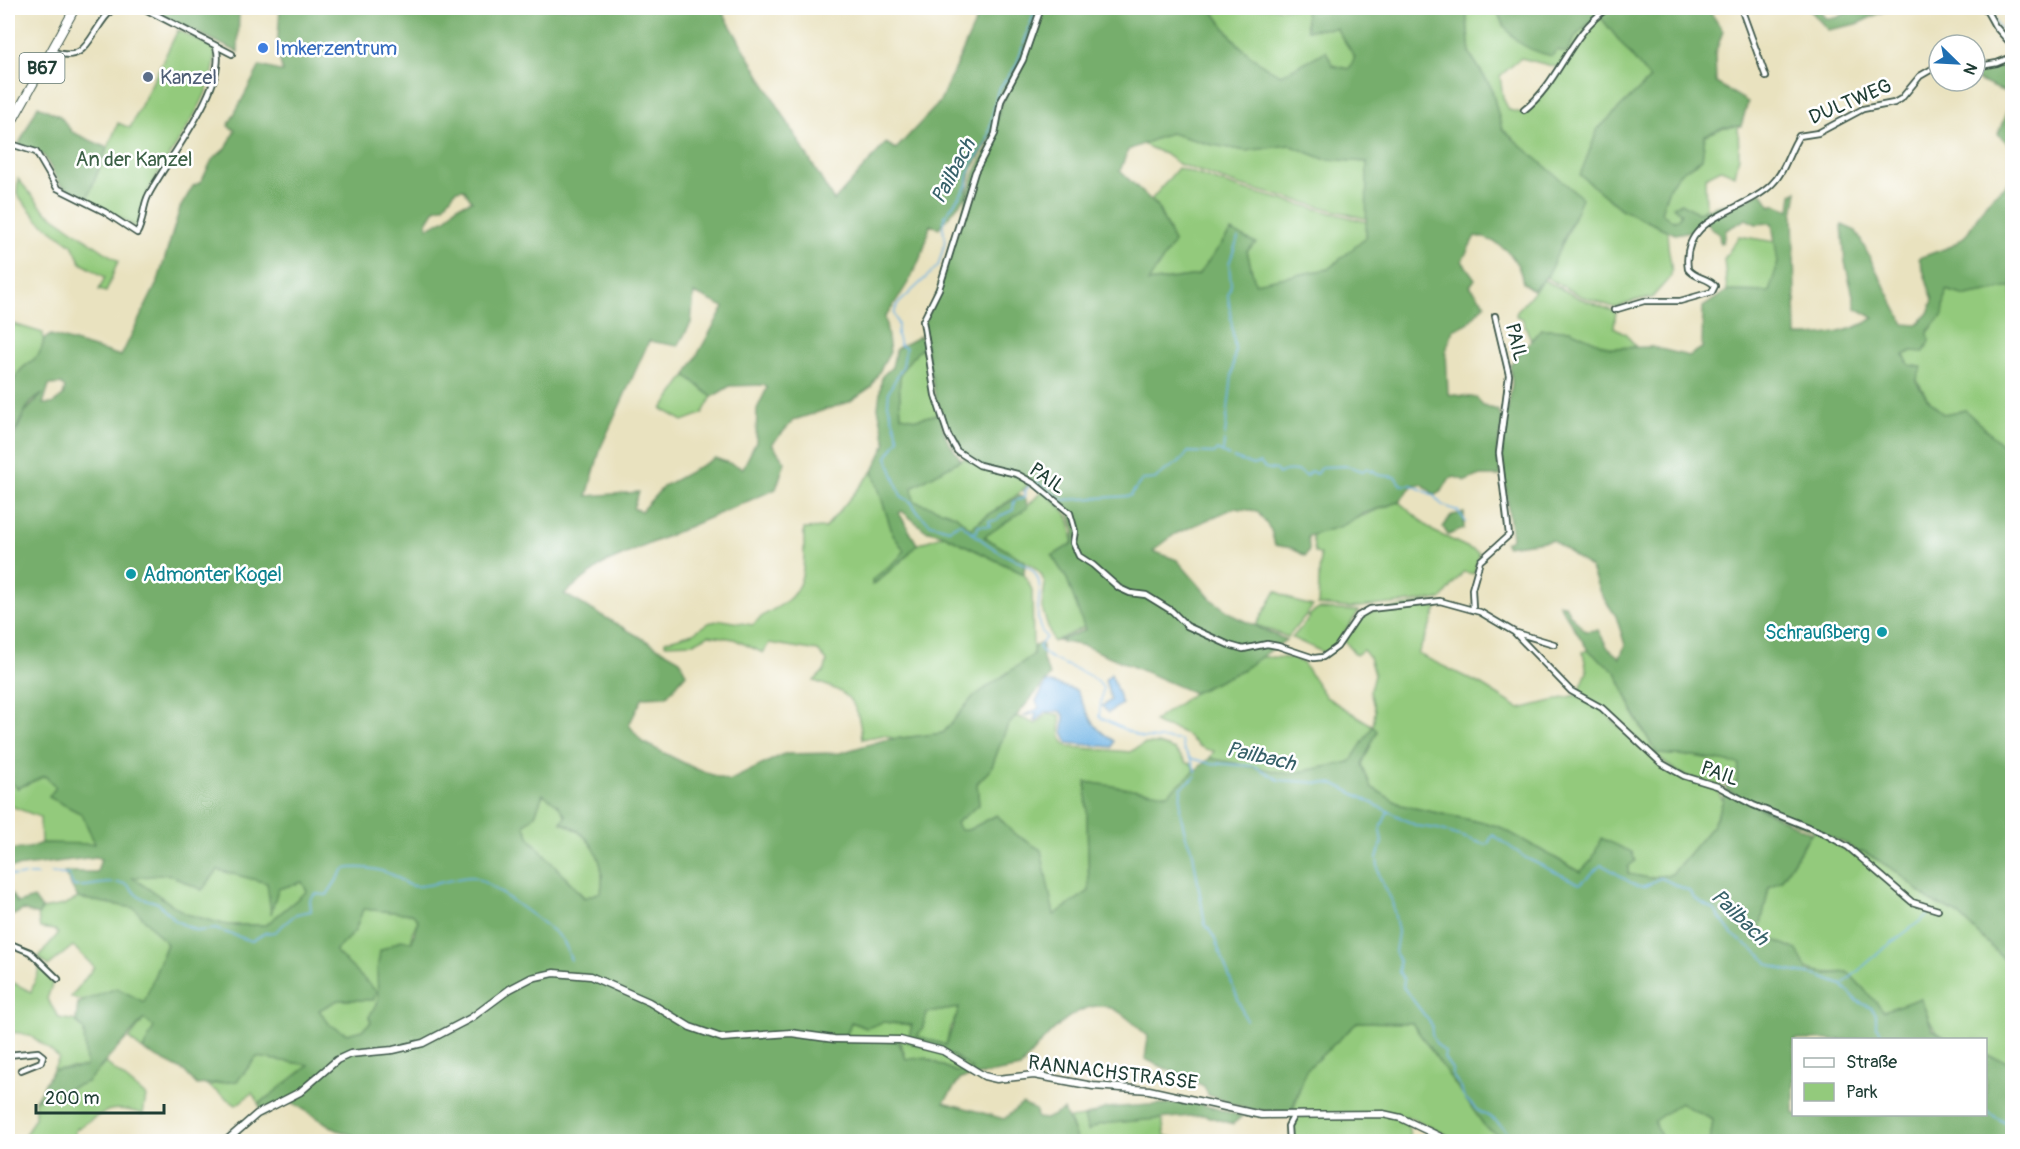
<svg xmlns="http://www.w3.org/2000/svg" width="2020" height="1149" viewBox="0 0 2020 1149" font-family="Pangolin,sans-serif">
	<rect width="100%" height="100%" fill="#fff"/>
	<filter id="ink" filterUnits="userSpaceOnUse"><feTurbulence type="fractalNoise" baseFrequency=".0167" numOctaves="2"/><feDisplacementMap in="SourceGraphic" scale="12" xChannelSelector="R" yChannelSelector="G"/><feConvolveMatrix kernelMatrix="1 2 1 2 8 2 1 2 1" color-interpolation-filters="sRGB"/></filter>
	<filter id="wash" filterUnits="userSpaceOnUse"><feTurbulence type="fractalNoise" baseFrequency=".008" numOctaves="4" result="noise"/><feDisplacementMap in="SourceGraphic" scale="24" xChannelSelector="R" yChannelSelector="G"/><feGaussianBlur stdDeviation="1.35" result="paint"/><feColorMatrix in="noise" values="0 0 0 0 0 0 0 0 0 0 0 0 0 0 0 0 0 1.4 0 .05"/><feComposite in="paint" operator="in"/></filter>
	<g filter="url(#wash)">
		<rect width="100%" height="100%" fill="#e9e2bf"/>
		<path fill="#93ca7c" stroke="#598458" stroke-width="1.5" fill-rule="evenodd" d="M1211 8H1305L1307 30 1336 28 1355 57 1349 69 1333 65 1326 52 1281 75C1248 60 1230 37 1211 8Z
			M1466 8H1496L1503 26 1566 53 1576 36 1598 14 1650 79 1598 129 1581 175 1621 209 1668 231C1665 246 1674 267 1671 275 1667 283 1657 290 1652 298L1636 300 1616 308 1581 296 1545 277 1568 233 1581 198 1502 129 1491 87 1470 54ZM1521 58 1560 68 1534 103 1522 113 1509 110 1503 98 1500 76Z
			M178 30 214 48C223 86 167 155 150 188 143 201 140 214 137 228L87 199 118 123 130 128Z
			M1738 126 1739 156 1735 175 1721 169 1705 177 1706 208 1698 213 1682 203 1674 207 1681 213 1679 219C1671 221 1666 218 1661 213 1669 181 1674 175 1702 159L1705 135 1724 127Z
			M1171 133 1208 144 1246 151 1289 145 1324 159 1367 162V219L1238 185 1179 164 1165 154 1142 144Z
			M1178 168 1241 189 1367 222 1366 238 1328 269 1255 283 1247 251 1256 243 1231 232 1198 275 1148 282 1174 242 1157 205 1151 200Z
			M18 179 45 211 118 261 106 292 99 290 105 277 81 263 72 245 38 220 17 194Z
			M1739 236 1775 242C1783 258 1774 277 1769 292L1727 291 1724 259Z
			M1544 280 1579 298 1616 312 1614 327 1626 334 1636 347 1610 348 1569 330 1541 329 1531 340 1522 318 1516 316 1517 311Z
			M2012 287V440L2003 446 1965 410 1943 414 1927 398 1904 355 1912 351 1943 315 1945 290 1966 296Z
			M10 323 43 333C47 361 27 358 16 376 13 383 13 388 8 394V332Z
			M926 344 931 392 939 414 916 419 901 416C899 374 894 373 926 344Z
			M686 375 712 397 702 414 683 421 662 409Z
			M964 458C985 470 1008 471 1030 482 1013 504 988 509 971 529L955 515 914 501 911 487Z
			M873 471 893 535 904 550 899 558 872 580 873 585 906 557 916 545 944 535 1024 574 1032 590 1033 655 973 697 943 733 895 739 884 735 862 739C858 700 850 693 814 681L825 670 827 661 818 651 769 643 763 653 734 639 709 635 694 643 665 644V641L693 633 708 623 722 620 753 625C761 614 773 611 784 603 809 586 803 556 804 529L825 528Z
			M1042 491C1063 509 1074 514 1072 544L1052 556 1067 579 1085 627 1053 642 1042 608 1045 584 1041 574 1034 567 984 537 1026 508Z
			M1399 502 1433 531 1479 553 1474 574 1463 572 1442 599 1350 608 1318 605 1320 554 1315 553 1312 535C1342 526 1369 512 1399 502Z
			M1276 591 1297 602 1313 606 1288 637 1256 625Z
			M1425 603 1439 604 1418 654 1480 684 1520 709 1576 695 1602 709 1637 745 1667 768 1716 787 1723 801 1713 825 1672 874 1649 878 1628 874V867L1592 860 1581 872 1498 826 1401 805 1371 787 1362 764 1377 732 1374 727 1350 762 1289 774 1210 758 1214 751C1193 748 1195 737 1177 730 1168 726 1161 728 1154 721L1194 693 1242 670 1261 657H1268L1292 658 1303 663 1326 697 1373 726 1375 711 1370 691 1374 675 1369 657 1363 650 1356 655 1344 640 1366 613Z
			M1319 609 1359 611 1336 645 1327 654 1292 638 1310 617 1307 616Z
			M1588 650 1616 672 1635 717 1657 754 1694 756 1740 764 1737 781 1732 786C1678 789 1643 742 1607 711 1599 704 1588 699 1578 694L1587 672 1583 652Z
			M1048 713 1060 715C1061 727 1057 739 1069 747L1130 752 1144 744H1158L1175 750 1187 763 1192 764 1194 772 1167 795 1086 782 1089 891 1054 915 1040 850 1013 833 997 815 968 830 960 831 956 823 979 805 977 784 991 768 1007 727 1016 716 1036 724Z
			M45 776 56 787 49 797 82 814 95 845 41 843 40 817 8 805V778L18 788Z
			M543 794 558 805 566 816 561 823C591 833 607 862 601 892L585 898 531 840 524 825 535 815Z
			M1814 829 1849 853 1864 852 1899 873 1930 901 1957 913 2012 967V1063L1986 1055V1040C1940 1039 1937 1044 1921 998L1884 1011 1848 972C1802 977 1793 960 1759 933L1769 887 1781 881Z
			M218 870 268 883 271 912 278 889 302 882 307 891 266 925H227L186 914 132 878 168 874 202 890Z
			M78 898 134 908 167 943 144 1003 117 988 85 1002 71 997 94 967 73 946 48 966 38 957 58 934 55 930 40 928 38 915 42 909 64 905Z
			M363 909 412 914 418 920 412 933V942L379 983 378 1000 371 1022 362 1030 347 1034 330 1025 319 1010 338 1000H373L376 991 335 951 355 931Z
			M41 965 54 979 47 999 59 1018 76 1021 84 1030 86 1067 53 1070 59 1058C43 1044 29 1030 8 1033V980L31 992Z
			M959 1008 960 1011 950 1027 946 1045 916 1036 922 1030 927 1013Z
			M144 1019 154 1027 143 1050 129 1039Z
			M851 1022 866 1028 883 1022 912 1025 908 1042 943 1051 973 1069 956 1072 926 1058 906 1059 900 1040 846 1037Z
			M1358 1022 1412 1023 1486 1128 1504 1138 1501 1141H1460L1406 1116 1411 1141H1292L1290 1134 1297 1112 1293 1111 1306 1070Z
			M257 1057 310 1065 259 1104 252 1093 236 1105 207 1085 237 1081Z
			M106 1063 146 1096 143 1114C107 1103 105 1112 75 1130V1136L70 1141 21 1142 35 1118V1100L86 1082Z
			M1680 1103 1713 1120 1710 1141H1663L1654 1121Z
			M1084 1117 1088 1130 1100 1124 1162 1118 1165 1136 1184 1141H1077L1069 1119Z"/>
		<path fill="#76ae6c" stroke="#4a7650" stroke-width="1.5" fill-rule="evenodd" d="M146 8H239L238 52Z
			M280 8H720L834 201 886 143 896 149 939 103 982 8H1038L1019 64 1001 95 992 136 972 169 966 196 939 228 930 225C923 261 907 287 885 317L890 352 871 387 849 402 794 420 772 444 785 462 776 489 603 564 564 594 680 660 686 674 667 696 643 697 629 725 642 742 696 769 729 781 784 754 840 753 884 740 943 733 973 697 1033 655 1034 646 1042 643 1043 660 1050 676 1007 727 991 769 977 783 979 805 956 823 960 830H968L997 815 1013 833 1041 850 1054 915 1089 891 1086 782 1167 794 1210 758 1289 774 1350 762 1373 726 1377 731 1362 764 1371 787 1401 805 1498 826 1580 872 1592 860 1601 838 1632 852 1635 861 1628 867V874L1649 878 1672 874 1713 825 1723 801 1724 791 1811 833 1781 881 1769 887 1759 933 1797 950 1808 971 1829 974 1848 972 1884 1011 1921 998 1932 1029 1946 1039 1794 1040V1114H1986V1055L2012 1063V1061V1141H1710L1713 1120 1680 1103 1654 1121 1663 1141H1509L1486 1128 1412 1023 1358 1022 1306 1070 1291 1113 1246 1109 1208 1095 1204 1086 1145 1059 1148 1036C1138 1028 1124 1012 1111 1008 1076 996 1039 1044 1020 1068L960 1079 944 1102 1004 1119 1022 1104 1036 1110 1037 1118 1046 1119 1064 1110 1077 1141H369L337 1130 290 1101 262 1116 259 1104 309 1065 257 1057 237 1081 197 1085 184 1071 143 1050 154 1027 144 1019 87 1082 35 1100 53 1070 86 1067 84 1030 76 1021 78 1003 117 988 144 1002 167 944 134 908 78 898 64 872H97L101 859 96 857 8 868V850L29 848 41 843 95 844 82 814 49 797 56 787 45 776 17 788 8 778V442L14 437 25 412 43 394C19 407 25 422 8 440 8 418 4 394 17 375 28 358 39 365 44 339L51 335 121 356 158 281 180 208 193 186 201 182 212 160 227 147 235 130 228 126 260 66 283 72 277 51ZM464 189 472 201 457 206 446 219 428 228 427 222 435 209 444 206 456 190ZM694 293 724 307 686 375 712 397 730 386 764 385 767 388 757 409 756 442 743 468 715 458 664 486 641 511 633 508 639 492 587 496 601 447 649 341 678 346 691 323ZM61 384 65 388 63 396 52 404H43L49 385ZM543 794 558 805 566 816 561 822C591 833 607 861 601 892L584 898 531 840 524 825 535 815ZM218 870 267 883 271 914 278 889 302 882 307 891 266 925H227L186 914 133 878 168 874 202 890ZM363 909 412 914 418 920 412 942 401 940 380 951 377 970 378 1000 369 1017 371 1022 362 1030 347 1034 330 1025 319 1010 338 1000H374L376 991 335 951 355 931ZM959 1008 946 1045 916 1036 922 1030 927 1013ZM851 1022 867 1028 883 1022 912 1025 908 1042 954 1056 972 1069 956 1072 926 1058 906 1059 897 1038 846 1037Z
			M1041 8H1211C1230 37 1248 60 1281 75L1326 51 1333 66 1349 69 1355 57 1336 28 1307 30 1305 8H1466L1470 54 1491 87 1502 129 1582 198 1548 275 1533 290 1523 283C1519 257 1501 240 1475 236L1462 261 1475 279 1470 286 1485 304 1468 323 1453 330 1446 351 1448 394 1477 398 1483 406 1498 410 1503 420 1497 449 1501 476H1477L1466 481 1455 477 1449 479 1442 491 1435 495 1422 484 1413 485 1399 502 1365 513 1342 526 1308 536 1309 550 1305 556 1292 548 1275 545 1271 530 1257 511 1234 508 1175 534 1153 551 1177 560 1212 600 1236 617 1286 640 1242 670 1194 693 1085 646 1058 641 1085 630 1067 579 1052 556 1073 543 1075 531 1070 513 1027 479 979 465 954 446 935 395 922 327 939 289 975 172 993 139 999 111ZM1170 133 1208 144 1246 151 1289 145 1324 159 1367 162 1366 238 1328 269 1255 283 1247 251 1256 243 1231 231 1198 275 1148 282 1174 242 1156 205 1120 171 1128 150Z
			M1496 8H1714L1711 13 1723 31 1715 54 1716 83 1748 102 1741 126 1724 127 1705 135 1702 159C1674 175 1669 181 1661 213L1673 221 1678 219 1681 213 1673 206 1682 203 1698 213C1719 201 1739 207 1761 192L1771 206 1775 204 1790 210 1792 194 1797 191 1793 215 1796 336C1824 336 1850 333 1874 318L1856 308 1845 262 1842 225 1856 231 1904 324 1917 325 1928 313 1933 300 1919 258 1952 246 1966 235 1986 203 2012 178V287L1966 296 1946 290 1943 315 1928 331 1929 341 1924 352 1912 351 1904 355 1909 365 1922 367 1916 381 1927 398 1943 414 1965 410 2003 446 2012 440V967L1957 913 1930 901 1899 873 1865 852H1857L1848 845 1753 804 1726 789 1727 785 1732 786 1737 781 1739 764 1694 756 1657 754 1636 717 1616 672 1588 650 1559 604 1565 605 1570 614 1585 631 1598 630 1608 648 1620 658 1625 645 1616 616 1600 593 1591 568 1552 540 1506 546 1505 543 1512 538 1501 448 1512 384 1510 365 1541 329 1570 330 1610 348 1652 347 1689 356 1702 348 1703 307 1727 291 1769 292 1778 263 1772 223 1756 224 1746 219 1726 230 1723 242 1720 243 1719 233 1712 230 1706 221 1691 231 1675 234 1621 209 1580 175 1598 129 1650 79 1598 14 1576 36 1566 53 1557 50 1552 56C1521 49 1507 37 1496 8Z
			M1808 8H1819L1825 18H1836L1857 8H1890L1857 24 1828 30Z
			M2012 59V95L1975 79 1977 69 1996 66Z
			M2012 97V147L1998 134Z
			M38 106 60 116 72 132 107 148 87 199 60 184 44 156 19 144Z
			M920 336 926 344C894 373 899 374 901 416L916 419 939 414 947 440 961 460 912 487 914 501 955 515 971 529C985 514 1002 508 1019 496L1026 499 1027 508 984 537 1025 561 1024 574 944 535 925 530 902 511 899 513 917 544 906 557 872 585V580L899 558 904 550 893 535 873 471 886 443 878 408 882 376 892 367 896 349Z
			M1464 513V529L1448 535 1443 527 1452 515Z
			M8 889 17 903 34 898 42 909 38 915 23 910 8 918Z
			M1193 1102 1242 1116 1233 1124 1203 1115 1100 1124 1088 1131 1084 1117 1106 1108Z"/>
		<path fill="#6fb4e5" stroke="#47788c" stroke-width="1.5" d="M1111 674 1122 704 1108 713 1102 706 1111 700 1105 680Z
			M1047 682 1076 690C1089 714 1090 726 1114 741L1112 747 1068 743 1063 731 1064 715 1060 711 1045 712 1036 721 1034 719 1037 713 1023 716 1039 708 1036 701Z"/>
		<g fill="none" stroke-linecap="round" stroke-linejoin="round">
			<path stroke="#6fb4e5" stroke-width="1.5" d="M1036 8 1016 66 998 90 987 142 973 162 968 174V184L945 216 943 227 945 242 938 266 897 305 894 314 898 325 897 335 900 345 906 348 903 366 889 391 888 404 899 439 887 457 901 496 911 502 919 514 931 524 949 529 960 523C979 538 995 552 1018 561 1025 565 1032 567 1036 575 1047 593 1028 617 1046 637L1039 647C1050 666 1089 667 1103 688L1099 717 1142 738 1181 740 1184 750 1190 758 1209 763 1255 766 1279 780 1335 784 1417 826 1438 829 1487 845 1493 835 1526 858 1580 884 1601 865C1614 869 1632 888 1644 886 1650 885 1655 879 1661 878L1689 891 1694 898 1715 911 1732 934 1762 956 1768 964 1785 970 1818 976 1842 985 1856 1000 1871 1008 1876 1014V1027L1887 1040
				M1989 8 1997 25 2012 40
				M1223 451 1235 350 1228 295 1231 285 1229 264 1238 238
				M1233 458 1253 465 1260 463 1265 468 1276 470 1279 474C1285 469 1299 469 1306 476L1311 471 1316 474 1322 467 1347 466 1363 471 1367 468 1371 472 1373 470 1378 475 1395 477 1401 485H1412L1433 495 1442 505 1458 511 1466 522
				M1035 481 1063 500 1130 496 1142 480 1155 479C1166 467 1180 466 1188 452L1214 453 1217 450 1229 456
				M971 532H977L978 526H990L989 521 998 520 1000 516 1013 510 1014 501 1024 498 1025 491 1031 484
				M1191 759 1196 772
				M1196 776 1181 788 1180 812 1186 837 1193 853 1205 924 1214 937 1246 1020
				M1388 811 1380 830 1382 842 1377 858 1379 876 1392 901 1398 932 1395 952 1399 960V972L1404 980 1403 987 1432 1025C1430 1037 1435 1044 1445 1052L1444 1058 1452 1069V1075L1461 1087 1463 1096 1477 1110 1495 1120 1517 1142
				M50 873 69 875 73 886C86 888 100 882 114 883
				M8 874 15 876
				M29 875H37
				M18 876 24 875
				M117 883C131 882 129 889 138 896 143 900 152 900 158 903L176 921 197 931 215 929 252 941 265 933 275 932 296 914 311 911 310 900 315 894 327 895 344 869C361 866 376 868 393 875 399 878 403 883 409 885 421 890 455 877 472 877 482 877 552 929 562 939 566 944 568 953 571 960
				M1843 984 1882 950 1928 915
				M1986 1111 2012 1127"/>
		</g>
	</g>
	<g filter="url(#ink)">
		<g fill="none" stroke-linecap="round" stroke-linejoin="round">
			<g stroke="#3d5649" stroke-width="8">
				<path id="minor" d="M143 8 232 54
					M1041 8 1023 60 1001 101 995 134 975 172 939 289 923 321 935 395 948 435 957 451 979 465 1017 474 1035 484 1070 513 1075 531 1073 543 1079 556 1093 565 1119 588 1130 593 1146 595 1172 611 1187 626 1229 645 1243 649 1267 644 1278 646 1314 658 1323 657 1337 647 1358 616 1370 609 1440 601 1480 612 1514 632 1571 691 1602 708 1661 763 1684 776 1717 786 1753 805 1823 833 1848 847 1912 902 1938 910
					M1741 8 1766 77
					M1985 8 1995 26 2012 45
					M52 51C90 67 90 27 114 8
					M1975 67 1997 63 2012 57
					M1524 110C1560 82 1569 34 1608 8
					M8 143 36 152 57 188 105 212 137 233C144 222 142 206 149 194 166 161 229 84 216 47
					M1614 310 1644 301H1680L1712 292 1715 286C1708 277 1695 279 1688 269 1680 215 1744 213 1772 184 1785 172 1789 151 1799 136L1818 133 1863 109 1894 103 1901 99 1920 76 1939 65
					M1473 609 1472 589 1480 561 1509 535 1499 453 1509 375 1495 316
					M1517 633 1554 644
					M8 943 30 952 58 979
					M8 1055 38 1052 43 1056 41 1062 21 1070
					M1289 1142 1288 1126 1294 1115"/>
			</g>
			<g stroke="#3d5649" stroke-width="9">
				<path id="tertiary" d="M225 1142 257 1114 300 1092 337 1060 350 1054 393 1050 423 1043 471 1018 510 989 531 978 554 973 590 976 649 1002 690 1027 722 1038 791 1033 834 1039 900 1040 943 1051 984 1076 997 1079 1034 1075 1093 1086 1149 1090 1261 1115 1383 1114 1401 1118 1451 1142"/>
			</g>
			<g stroke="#3d5649" stroke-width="10">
				<path id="primary" d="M8 129 75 8"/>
			</g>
			<use href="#minor" stroke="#fff" stroke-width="4.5"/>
			<use href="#tertiary" stroke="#fff" stroke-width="6"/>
			<use href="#primary" stroke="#fff" stroke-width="8"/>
		</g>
	</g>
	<circle fill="#3f7fe0" stroke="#fff" stroke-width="2" cx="263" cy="48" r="6"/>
	<circle fill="#5c6f8a" stroke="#fff" stroke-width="2" cx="148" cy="77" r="6"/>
	<g fill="#0f9aa8" stroke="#fff" stroke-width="2">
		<circle cx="131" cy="574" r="6"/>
		<circle cx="1882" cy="632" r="6"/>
	</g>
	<g text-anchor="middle" stroke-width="5" stroke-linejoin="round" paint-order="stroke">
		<rect fill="#fff" stroke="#627771" stroke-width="1.5" x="19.5" y="53" width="45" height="30" rx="4.5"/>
		<g font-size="18" font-weight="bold" fill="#1f3d34">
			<text x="42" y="74">B67</text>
		</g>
		<g font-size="20" fill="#366cbe" stroke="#fff" text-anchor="start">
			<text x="275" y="55">Imkerzentrum</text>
		</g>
		<g font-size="20" fill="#4e5e75" stroke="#fff" text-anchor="start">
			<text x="160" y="84">Kanzel</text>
		</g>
		<g font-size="20" fill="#1f3d34" stroke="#fff">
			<text transform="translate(1850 101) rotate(-23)" y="7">DULTWEG</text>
			<text transform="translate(1517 342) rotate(76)" y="7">PAIL</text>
			<text transform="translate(1048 478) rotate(35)" y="7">PAIL</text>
			<text transform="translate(1720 773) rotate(20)" y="7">PAIL</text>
			<text transform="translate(1113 1072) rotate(7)" y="7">RANNACHSTRASSE</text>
		</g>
		<g font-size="20" fill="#3c6046" stroke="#fff">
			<text x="134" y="166">An der Kanzel</text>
		</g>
		<g font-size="20" fill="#0d838f" stroke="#fff" text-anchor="start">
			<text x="143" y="581">Admonter Kogel</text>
			<text x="1870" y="639" text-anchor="end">Schraußberg</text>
		</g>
		<g font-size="21" font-style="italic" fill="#376169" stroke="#fff">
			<text transform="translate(953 171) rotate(-62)" y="7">Pailbach</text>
			<text transform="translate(1261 756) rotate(13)" y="7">Pailbach</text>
			<text transform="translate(1740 917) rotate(44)" y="7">Pailbach</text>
		</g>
	</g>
	<rect width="2020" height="1149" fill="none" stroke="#fff" stroke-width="30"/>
	<rect x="1792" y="1038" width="195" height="78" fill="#ffffff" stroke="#a5b1ae" stroke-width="1.5"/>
	<rect x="1804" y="1058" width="30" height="9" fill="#ffffff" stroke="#a5b1ae" stroke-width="1.5"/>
	<text x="1846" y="1068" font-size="18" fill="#1f3d34">Straße</text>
	<rect x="1804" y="1083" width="30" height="18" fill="#93ca7c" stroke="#a5b1ae" stroke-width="1.5"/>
	<text x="1846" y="1098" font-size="18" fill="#1f3d34">Park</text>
	<g transform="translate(1957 63) rotate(114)"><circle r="28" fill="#ffffff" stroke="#a5b1ae" stroke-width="1.5"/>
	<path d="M0-4.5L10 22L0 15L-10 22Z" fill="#1f6fb2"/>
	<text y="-9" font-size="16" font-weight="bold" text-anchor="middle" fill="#1f3d34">N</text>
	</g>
	<path d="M36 1104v9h128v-9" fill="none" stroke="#1f3d34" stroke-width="3"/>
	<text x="45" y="1104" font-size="18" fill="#1f3d34" stroke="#ffffff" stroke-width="4.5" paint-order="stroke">200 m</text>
</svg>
